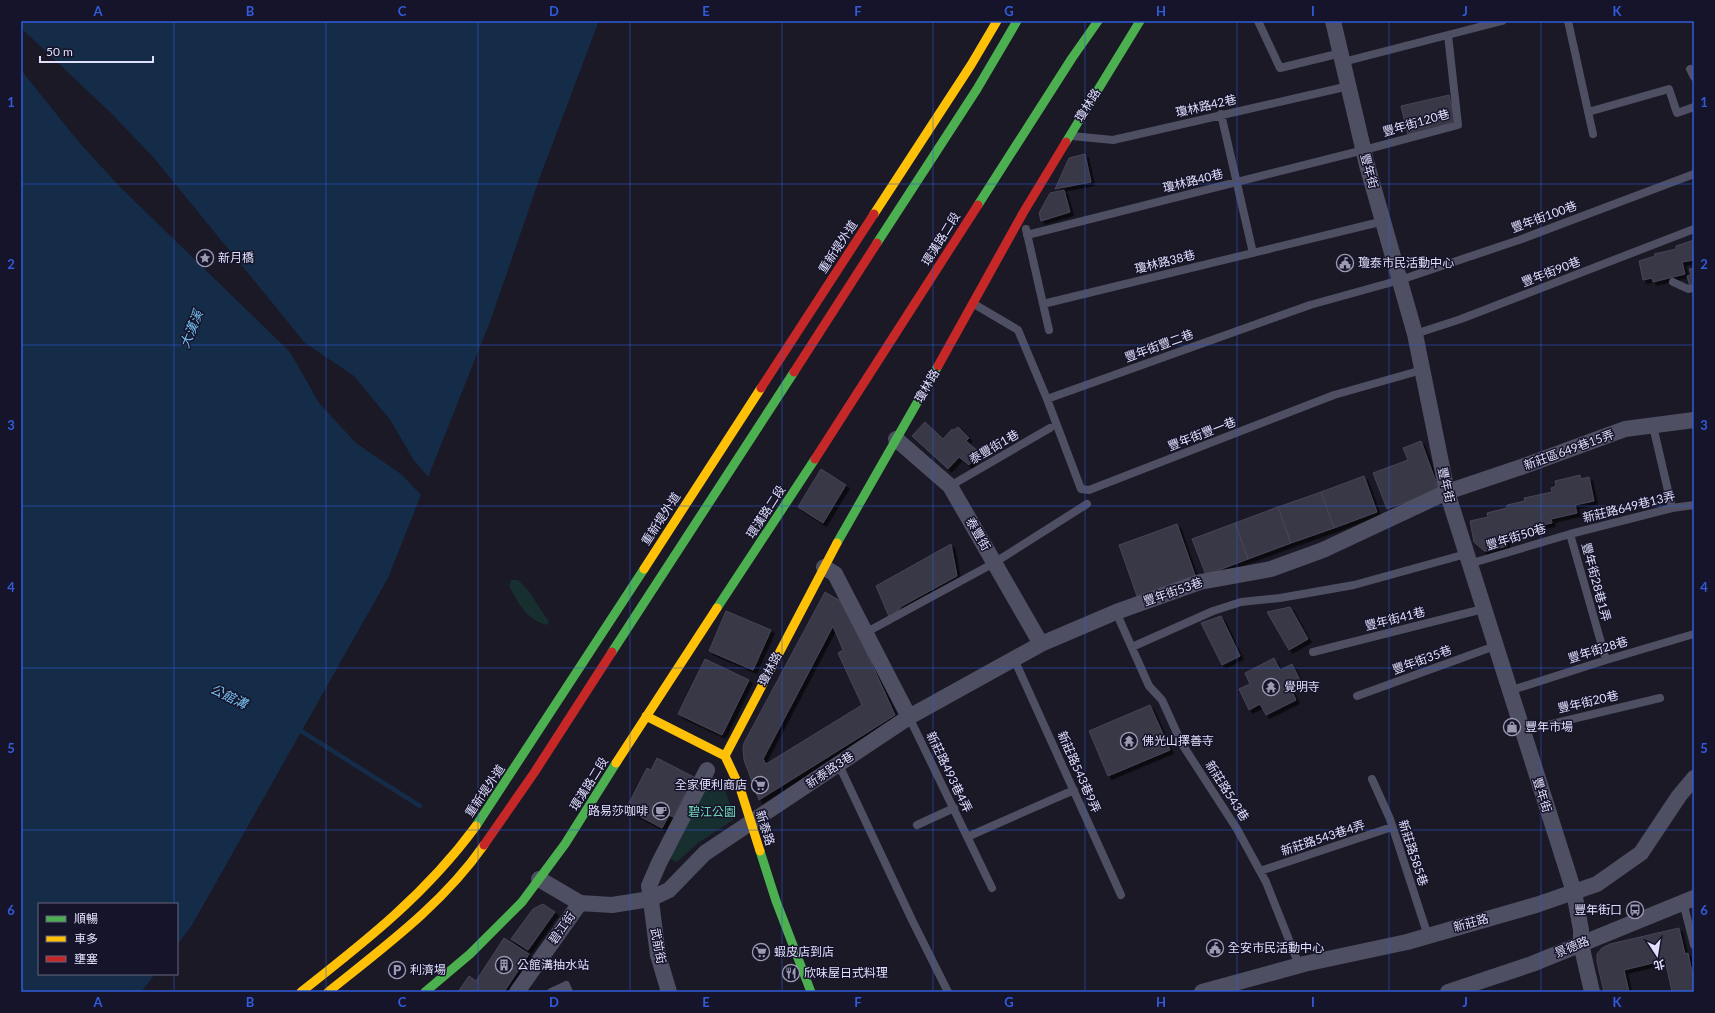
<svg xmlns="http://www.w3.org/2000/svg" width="1715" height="1013" viewBox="0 0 1715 1013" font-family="Lato,'Noto Sans TC',sans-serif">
	<defs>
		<filter id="shadow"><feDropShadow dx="3.5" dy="3.5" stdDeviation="0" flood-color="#0009"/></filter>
	</defs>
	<rect width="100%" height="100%" fill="#1a1925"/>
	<path fill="#172f2f" d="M511 580H518L528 590 549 622 547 625C527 620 518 603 509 586Z
		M712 776 723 783 733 814V820L698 843 677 862 666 857Z"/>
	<path fill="#152c49" d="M21 21H599L541 174 491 319 388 578 192 925 177 945V904H39V974H155L141 992H21Z"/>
	<path fill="#1a1925" d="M21 28 111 113 154 158 305 343 354 376 391 421 413 459 430 479 423 497 401 474 356 443 319 403 290 352 119 186 78 141 21 70Z"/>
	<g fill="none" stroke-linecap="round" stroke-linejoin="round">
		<path stroke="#152c49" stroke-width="4.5" d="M298 729 420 806"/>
	</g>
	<path fill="#393846" stroke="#474457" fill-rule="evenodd" filter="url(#shadow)" d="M1449 95 1456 123 1408 135 1401 106Z
		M1085 154 1091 182 1055 189 1069 158Z
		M1064 190 1070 212 1041 221 1039 213 1050 193Z
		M1694 240V260L1682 262 1685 274 1653 282 1652 278 1643 280 1639 261 1655 256 1654 254 1676 249V246Z
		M1694 268V286L1690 287 1687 276 1691 275 1689 269Z
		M925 422 943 439 952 429 954 430 958 427 969 438 966 441 980 453 969 465 959 457 948 469 912 436Z
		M1421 441 1439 490 1387 509 1373 473 1408 460 1403 448Z
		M821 469 846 485 823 523 798 507Z
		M1580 475 1581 479 1589 477 1594 501 1575 505 1577 513 1551 519 1552 523 1515 530 1516 534 1505 536 1507 546 1488 551H1484L1474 542 1470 521 1488 517 1487 513 1507 508V505L1525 501 1524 498 1552 492 1551 488 1556 486 1555 481Z
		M1364 476 1377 512 1334 528 1321 492Z
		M1321 492 1334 528 1291 543 1278 507Z
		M1278 507 1291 543 1248 559 1235 523Z
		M1235 523 1248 559 1206 575 1192 539Z
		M1177 524 1196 578 1138 599 1119 545Z
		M951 544 957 576 902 606 890 619 876 586Z
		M825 592 844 603 895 715 759 800 744 760 743 748 744 743ZM833 626 843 650 838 653 862 705 766 764 763 759Z
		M1290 607 1308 639 1289 650 1267 612Z
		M726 611 771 630 753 670 709 651Z
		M1221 616 1240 656 1222 665 1201 623Z
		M1274 658 1280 670 1292 664 1302 684 1291 689 1296 700 1266 715 1260 704 1249 710 1239 689 1250 684 1245 673Z
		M705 659 749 680 722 735 678 714Z
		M1150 705 1170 750 1108 776 1089 731Z
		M657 758 694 777 673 817 669 815 662 828 626 809 647 768 651 770Z
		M543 904 555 912 528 950 511 939 533 909Z
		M1679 928 1685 954 1688 953 1694 983V992H1672L1665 960 1624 970 1629 992H1604L1597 962V954L1602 948 1610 944Z
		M504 938 529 954 504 992H458L469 976 476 981Z"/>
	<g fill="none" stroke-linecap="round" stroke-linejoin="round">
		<path stroke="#4f4f64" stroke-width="8" d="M1258 21 1280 68 1341 53
			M1568 21 1593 134
			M1343 62 1502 21
			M1690 69 1694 77
			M1588 112 1669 89 1677 113 1694 107
			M1221 114 1253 253
			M1072 136 1113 140 1349 86
			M1026 229 1043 304 1384 221
			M1027 235 1364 150 1458 125 1448 35
			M1673 282 1688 289 1694 288
			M974 304 1018 330 1047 399 1310 305 1400 280 1519 240 1694 174
			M1043 304 1049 330
			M1415 334 1461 319 1694 229
			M1047 399 1081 489 1089 490 1334 395 1422 370
			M1653 426 1672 508
			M950 486 1050 428
			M1570 534 1606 660
			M1469 564 1570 534 1672 508 1694 505
			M1116 612 1149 686 1162 700 1182 744 1237 829 1266 882 1299 965
			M865 633 994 563 1087 504
			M1132 647 1213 611 1241 602 1280 598 1354 585 1466 554
			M1313 652 1483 609
			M1014 659 1121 895
			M1509 691 1606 660 1694 634
			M1357 696 1495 646
			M909 717 992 888
			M1522 731 1660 698
			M839 765 912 920 948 992
			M1372 779 1390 819 1428 936
			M917 825 954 808
			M967 837 1074 790
			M1260 871 1392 827
			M1683 902 1694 945
			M551 992 566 985 569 992"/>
		<path stroke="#4f4f64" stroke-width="16" d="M1333 21 1367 165 1415 334 1447 492 1574 892 1581 930V944L1592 992
			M896 439 950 486 1041 644
			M824 567 835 574 909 717
			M539 879 580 903 612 905 650 899 669 890 705 853 909 717 1041 644 1116 612 1200 582 1271 569 1323 550 1447 492 1524 466 1625 429 1694 420
			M517 992 580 903
			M669 992 658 955 649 886 659 863 707 770
			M1202 992 1304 964 1407 942 1536 905 1597 884 1641 853 1679 796 1694 778
			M1448 992 1532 964 1694 898"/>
		<path stroke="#4caf50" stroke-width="9" d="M1066 142 1140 21
			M978 205 1072 58 1098 21
			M877 243 977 89 1017 21
			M837 543 938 366
			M717 608 815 459
			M612 652 794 372
			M476 826 644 569
			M760 851 776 901 811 992
			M425 992 470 954 522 902 565 844 616 763"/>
		<path stroke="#ffc107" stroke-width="9" d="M874 214 971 65 997 21
			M644 569 761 388
			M646 716 725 756 740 788 760 851
			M725 756 837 543
			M616 763 717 608
			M301 992C366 941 426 894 476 826
			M328 992C384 947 443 904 484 845"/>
		<path stroke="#c62828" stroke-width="9" d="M938 366 1023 213 1066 142
			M794 372 877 243
			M761 388 874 214
			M815 459 978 205
			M484 845 534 773 612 652"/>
	</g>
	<path fill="none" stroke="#305cdc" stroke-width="1" stroke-opacity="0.55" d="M174 21V904M326 21V992M478 21V992M630 21V992M782 21V992M933 21V992M1085 21V992M1237 21V992M1389 21V992M1541 21V992M21 184H1694M21 345H1694M21 506H1694M21 668H1694M21 830H1694M174 974V992"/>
	<defs>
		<g id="sight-ring" transform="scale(0.9)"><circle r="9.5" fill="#16142a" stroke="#9b9ab1" stroke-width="1.5"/><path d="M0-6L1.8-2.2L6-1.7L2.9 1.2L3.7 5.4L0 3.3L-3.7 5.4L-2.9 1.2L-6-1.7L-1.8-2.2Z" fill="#9b9ab1"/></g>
		<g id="civic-ring" transform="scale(0.9)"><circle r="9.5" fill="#16142a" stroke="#9b9ab1" stroke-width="1.5"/><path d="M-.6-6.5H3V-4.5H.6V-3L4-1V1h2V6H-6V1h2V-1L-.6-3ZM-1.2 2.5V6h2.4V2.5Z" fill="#9b9ab1"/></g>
		<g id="temple-ring" transform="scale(0.9)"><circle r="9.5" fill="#16142a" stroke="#9b9ab1" stroke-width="1.5"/><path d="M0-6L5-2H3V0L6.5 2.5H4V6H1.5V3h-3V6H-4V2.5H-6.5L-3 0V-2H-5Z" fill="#9b9ab1"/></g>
		<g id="shop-ring" transform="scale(0.9)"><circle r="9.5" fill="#16142a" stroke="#9b9ab1" stroke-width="1.5"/><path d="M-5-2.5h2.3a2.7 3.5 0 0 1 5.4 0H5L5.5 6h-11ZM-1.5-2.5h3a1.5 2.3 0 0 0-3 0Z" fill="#9b9ab1"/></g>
		<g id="supermarket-ring" transform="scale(0.9)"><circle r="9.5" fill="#16142a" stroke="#9b9ab1" stroke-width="1.5"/><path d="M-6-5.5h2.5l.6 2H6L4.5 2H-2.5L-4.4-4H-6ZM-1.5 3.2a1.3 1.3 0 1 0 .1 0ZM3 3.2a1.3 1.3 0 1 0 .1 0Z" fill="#9b9ab1"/></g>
		<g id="cafe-ring" transform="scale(0.9)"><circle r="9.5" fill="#16142a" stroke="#9b9ab1" stroke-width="1.5"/><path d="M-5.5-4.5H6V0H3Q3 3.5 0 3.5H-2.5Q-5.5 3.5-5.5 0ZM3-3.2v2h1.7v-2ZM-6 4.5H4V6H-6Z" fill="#9b9ab1"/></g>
		<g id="bus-ring" transform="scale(0.9)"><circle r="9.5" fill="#16142a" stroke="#9b9ab1" stroke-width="1.5"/><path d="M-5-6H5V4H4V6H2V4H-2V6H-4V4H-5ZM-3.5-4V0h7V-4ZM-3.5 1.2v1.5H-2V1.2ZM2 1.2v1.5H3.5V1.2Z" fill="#9b9ab1"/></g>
		<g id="building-ring" transform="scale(0.9)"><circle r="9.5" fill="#16142a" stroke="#9b9ab1" stroke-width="1.5"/><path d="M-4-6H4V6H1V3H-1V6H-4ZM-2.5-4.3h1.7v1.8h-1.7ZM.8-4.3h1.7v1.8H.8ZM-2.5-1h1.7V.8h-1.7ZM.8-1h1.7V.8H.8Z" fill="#9b9ab1"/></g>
		<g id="parking-ring" transform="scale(0.9)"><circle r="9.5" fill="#16142a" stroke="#9b9ab1" stroke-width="1.5"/><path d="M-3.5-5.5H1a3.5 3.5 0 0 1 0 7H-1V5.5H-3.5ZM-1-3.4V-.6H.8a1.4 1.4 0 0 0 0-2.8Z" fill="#9b9ab1"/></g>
		<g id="restaurant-ring" transform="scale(0.9)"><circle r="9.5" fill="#16142a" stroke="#9b9ab1" stroke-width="1.5"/><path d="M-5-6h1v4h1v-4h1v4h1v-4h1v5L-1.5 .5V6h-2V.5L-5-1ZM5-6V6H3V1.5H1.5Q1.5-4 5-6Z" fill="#9b9ab1"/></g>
	</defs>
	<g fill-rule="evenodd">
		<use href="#sight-ring" x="205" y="258"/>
		<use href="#civic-ring" x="1345" y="263"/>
		<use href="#temple-ring" x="1271" y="687"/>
		<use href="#shop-ring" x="1512" y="727"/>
		<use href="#temple-ring" x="1129" y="741"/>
		<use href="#supermarket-ring" x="760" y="785"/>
		<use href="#cafe-ring" x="661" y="811"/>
		<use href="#bus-ring" x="1635" y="910"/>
		<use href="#civic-ring" x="1215" y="948"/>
		<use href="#supermarket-ring" x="761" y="952"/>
		<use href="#building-ring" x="504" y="965"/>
		<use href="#parking-ring" x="397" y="970"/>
		<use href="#restaurant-ring" x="791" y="973"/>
	</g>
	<g text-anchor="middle" stroke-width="3" stroke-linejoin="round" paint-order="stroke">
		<g font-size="12" fill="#e0dffc" stroke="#16142a">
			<text transform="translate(1088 105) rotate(-58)" y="4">瓊林路</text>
			<text transform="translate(1206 106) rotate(-13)" y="4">瓊林路42巷</text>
			<text transform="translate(1416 123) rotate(-16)" y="4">豐年街120巷</text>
			<text transform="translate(1369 171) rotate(75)" y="4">豐年街</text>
			<text transform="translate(1193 181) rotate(-14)" y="4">瓊林路40巷</text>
			<text transform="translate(1544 217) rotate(-20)" y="4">豐年街100巷</text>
			<text transform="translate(941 239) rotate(-58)" y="4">環漢路二段</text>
			<text transform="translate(838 247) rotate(-57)" y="4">重新堤外道</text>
			<text transform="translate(1165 262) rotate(-14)" y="4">瓊林路38巷</text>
			<text transform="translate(1551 272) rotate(-21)" y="4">豐年街90巷</text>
			<text transform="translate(1159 346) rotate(-20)" y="4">豐年街豐二巷</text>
			<text transform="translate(927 386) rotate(-60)" y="4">瓊林路</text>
			<text transform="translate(1202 434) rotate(-21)" y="4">豐年街豐一巷</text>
			<text transform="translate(994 447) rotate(-30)" y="4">泰豐街1巷</text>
			<text transform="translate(1569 450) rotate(-20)" y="4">新莊區649巷15弄</text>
			<text transform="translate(1446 485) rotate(77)" y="4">豐年街</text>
			<text transform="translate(1629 507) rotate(-14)" y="4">新莊路649巷13弄</text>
			<text transform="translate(766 512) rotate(-57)" y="4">環漢路二段</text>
			<text transform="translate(661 519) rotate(-57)" y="4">重新堤外道</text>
			<text transform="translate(978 534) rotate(60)" y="4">泰豐街</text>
			<text transform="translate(1516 537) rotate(-17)" y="4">豐年街50巷</text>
			<text transform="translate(1596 582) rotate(75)" y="4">豐年街28巷1弄</text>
			<text transform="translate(1173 592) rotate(-19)" y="4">豐年街53巷</text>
			<text transform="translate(1395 619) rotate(-14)" y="4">豐年街41巷</text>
			<text transform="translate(1598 650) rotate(-17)" y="4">豐年街28巷</text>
			<text transform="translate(1422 660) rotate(-20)" y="4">豐年街35巷</text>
			<text transform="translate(770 669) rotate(-62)" y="4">瓊林路</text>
			<text transform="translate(1588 702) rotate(-13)" y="4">豐年街20巷</text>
			<text transform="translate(830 770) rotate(-34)" y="4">新泰路3巷</text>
			<text transform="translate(949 772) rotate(64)" y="4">新莊路493巷4弄</text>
			<text transform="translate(1079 772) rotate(66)" y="4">新莊路543巷9弄</text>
			<text transform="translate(589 784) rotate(-58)" y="4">環漢路二段</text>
			<text transform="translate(485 791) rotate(-56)" y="4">重新堤外道</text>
			<text transform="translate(1227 791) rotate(57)" y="4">新莊路543巷</text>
			<text transform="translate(1542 795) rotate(72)" y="4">豐年街</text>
			<text transform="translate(765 828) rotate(72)" y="4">新泰路</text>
			<text transform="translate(1323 838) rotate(-18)" y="4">新莊路543巷4弄</text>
			<text transform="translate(1413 853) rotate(72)" y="4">新莊路585巷</text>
			<text transform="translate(1471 923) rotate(-16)" y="4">新莊路</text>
			<text transform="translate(562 928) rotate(-55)" y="4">碧江街</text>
			<text transform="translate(658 946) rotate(79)" y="4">武前街</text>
			<text transform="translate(1572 947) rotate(-22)" y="4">景德路</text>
		</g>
		<g font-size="12" fill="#e0dffc" stroke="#16142a" text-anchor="start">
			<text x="218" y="262">新月橋</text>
			<text x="1358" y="267">瓊泰市民活動中心</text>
			<text x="1284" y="691">覺明寺</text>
			<text x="1525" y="731">豐年市場</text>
			<text x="1142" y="745">佛光山擇善寺</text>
			<text x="747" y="789" text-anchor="end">全家便利商店</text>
			<text x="648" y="815" text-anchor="end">路易莎咖啡</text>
			<text x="1622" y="914" text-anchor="end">豐年街口</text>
			<text x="1228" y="952">全安市民活動中心</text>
			<text x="774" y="956">蝦皮店到店</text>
			<text x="517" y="969">公館溝抽水站</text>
			<text x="410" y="974">利濟場</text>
			<text x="804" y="977">欣味屋日式料理</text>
		</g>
		<g font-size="12" fill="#70d7b6" stroke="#16142a">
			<text x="712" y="816">碧江公園</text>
		</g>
		<g font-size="13" font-style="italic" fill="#77c2f3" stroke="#16142a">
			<text transform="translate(191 329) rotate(-68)" y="5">大漢溪</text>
			<text transform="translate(229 696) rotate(26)" y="5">公館溝</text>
		</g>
	</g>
	<rect width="1715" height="1013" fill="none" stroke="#16142a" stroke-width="44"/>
	<rect x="38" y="903" width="140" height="72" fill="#16142a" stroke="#67657e"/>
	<rect x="46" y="916" width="20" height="6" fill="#4caf50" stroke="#67657e"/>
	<text x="74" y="923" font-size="12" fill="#e0dffc">順暢</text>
	<rect x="46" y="936" width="20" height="6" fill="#ffc107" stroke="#67657e"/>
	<text x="74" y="943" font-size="12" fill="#e0dffc">車多</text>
	<rect x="46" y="956" width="20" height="6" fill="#c62828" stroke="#67657e"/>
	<text x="74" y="963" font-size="12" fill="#e0dffc">壅塞</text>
	<g transform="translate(1657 955) rotate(168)" stroke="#16142a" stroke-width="3" paint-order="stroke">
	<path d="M0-3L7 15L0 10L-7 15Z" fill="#e0dffc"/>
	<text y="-6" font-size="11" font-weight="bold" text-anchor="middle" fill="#e0dffc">北</text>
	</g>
	<path d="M40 56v6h113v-6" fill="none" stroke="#e0dffc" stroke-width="2"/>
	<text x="46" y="56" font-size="12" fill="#e0dffc" stroke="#16142a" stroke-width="3" paint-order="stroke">50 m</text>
	<rect x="22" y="22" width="1671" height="969" fill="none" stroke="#305cdc" stroke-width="1.5"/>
	<g font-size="13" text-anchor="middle" font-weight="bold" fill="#305cdc">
		<text x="98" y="16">A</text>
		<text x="250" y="16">B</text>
		<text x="402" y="16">C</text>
		<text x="554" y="16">D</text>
		<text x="706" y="16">E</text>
		<text x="858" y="16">F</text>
		<text x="1009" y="16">G</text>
		<text x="1161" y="16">H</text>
		<text x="1313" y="16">I</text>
		<text x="1465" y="16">J</text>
		<text x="1617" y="16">K</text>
		<text x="11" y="107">1</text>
		<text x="1704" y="107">1</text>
		<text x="11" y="269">2</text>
		<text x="1704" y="269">2</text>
		<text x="11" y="430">3</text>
		<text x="1704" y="430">3</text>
		<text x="11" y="592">4</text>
		<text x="1704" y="592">4</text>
		<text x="11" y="753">5</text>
		<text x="1704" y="753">5</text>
		<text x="11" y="915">6</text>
		<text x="1704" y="915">6</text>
		<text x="98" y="1007">A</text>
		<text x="250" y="1007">B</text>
		<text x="402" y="1007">C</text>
		<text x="554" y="1007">D</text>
		<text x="706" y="1007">E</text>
		<text x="858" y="1007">F</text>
		<text x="1009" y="1007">G</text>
		<text x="1161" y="1007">H</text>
		<text x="1313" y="1007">I</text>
		<text x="1465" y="1007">J</text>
		<text x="1617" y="1007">K</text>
	</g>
</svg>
